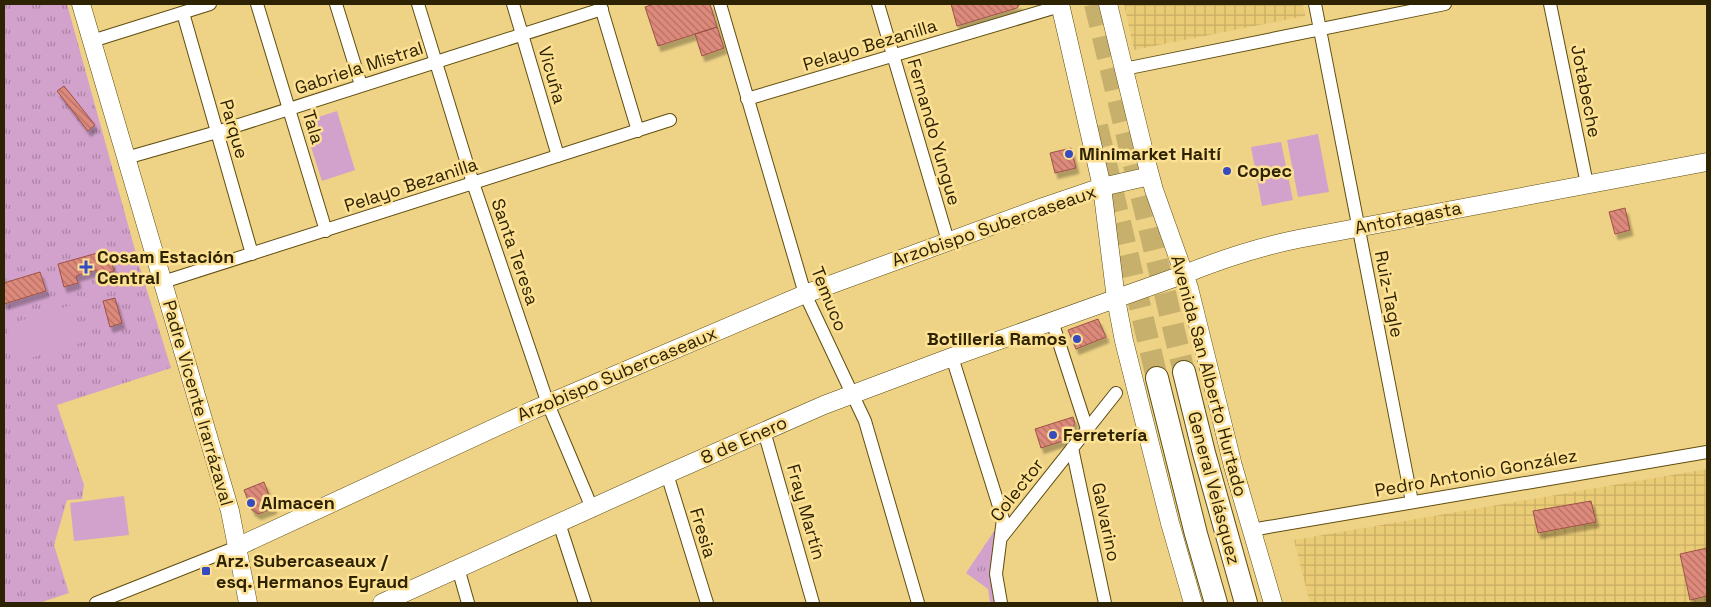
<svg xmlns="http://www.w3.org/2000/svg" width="1711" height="607" viewBox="0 0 1711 607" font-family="'Space Grotesk',sans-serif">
	<defs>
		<pattern id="industrial-grid" width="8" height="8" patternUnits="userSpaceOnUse" patternTransform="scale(1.25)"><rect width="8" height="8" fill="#eacb76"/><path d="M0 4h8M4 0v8" fill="none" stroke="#c9ae64"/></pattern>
		<pattern id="park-tufts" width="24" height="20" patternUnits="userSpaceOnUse" patternTransform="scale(1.25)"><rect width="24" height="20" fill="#d2a1cc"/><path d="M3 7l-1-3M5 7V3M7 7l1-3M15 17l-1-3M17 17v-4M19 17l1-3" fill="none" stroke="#ab83a3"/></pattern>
		<pattern id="building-back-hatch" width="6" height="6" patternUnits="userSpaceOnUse" patternTransform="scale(1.25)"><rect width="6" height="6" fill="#dd8a7c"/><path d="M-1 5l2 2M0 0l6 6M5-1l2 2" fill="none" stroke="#b47063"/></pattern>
		<filter id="shadow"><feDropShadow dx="3" dy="5.5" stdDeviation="1" flood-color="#0004"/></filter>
	</defs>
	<rect width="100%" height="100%" fill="#eed386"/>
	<path fill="url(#industrial-grid)" d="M1124 4H1303L1305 16 1134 50Z
		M1707 469V603H1310L1294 540Z"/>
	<path fill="url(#park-tufts)" d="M4 4H67L140 268 171 368 57 405 84 485 82 499 67 500 54 545 69 593 39 603H4Z
		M995 530 998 543 997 603H989L990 602 988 589 966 573Z"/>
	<path fill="#d2a1cc" d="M337 111 355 170 322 181 303 122Z
		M1318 134 1329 192 1298 197 1287 140Z
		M1281 142 1293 200 1262 206 1251 147Z
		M72 305 83 342 17 362 6 325Z
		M124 496 129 535 74 541 70 503Z"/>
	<path fill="url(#building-back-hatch)" stroke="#9c5246" filter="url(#shadow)" d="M654 4H710L717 27 658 46 645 7Z
		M951 4H1020L1017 8 957 26Z
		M717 27 724 48 702 56 695 34Z
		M64 86 95 125 88 131 57 91Z
		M1071 148 1076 168 1055 173 1050 153Z
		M1625 208 1630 230 1615 234 1609 212Z
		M108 250 114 271 97 276 96 270 76 276 78 283 64 287 58 264Z
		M40 272 46 291 4 304V283Z
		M115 298 122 323 110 327 103 301Z
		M1098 319 1106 337 1076 349 1068 330Z
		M1073 417 1075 423 1066 440 1041 448 1035 429Z
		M264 482 274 508 258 514 252 510 244 490Z
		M1591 501 1596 522 1538 533 1533 511Z
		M1707 548V596L1690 600 1680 554Z"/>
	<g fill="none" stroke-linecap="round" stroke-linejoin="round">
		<path stroke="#c7b06c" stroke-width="22" stroke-dasharray="22 11" stroke-linecap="butt" d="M1095 4 1184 372
			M1097 126 1157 378"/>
		<g stroke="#604d0f" stroke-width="14">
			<path id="street" d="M257 4 326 231
				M336 4 361 85
				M418 4 473 183 548 404 592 508
				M513 4 558 156
				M600 4 638 131
				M720 4 805 294 865 421 918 603
				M878 4 948 241
				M1315 4 1412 502
				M1550 4 1587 184
				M183 13 252 254
				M92 41 210 4
				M1124 69 1445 4
				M747 99 1060 6
				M126 158 217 132 602 9
				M163 282 670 120
				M1052 321 1087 429
				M952 357 1003 519 996 574 1001 603
				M764 431 813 603
				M1072 448 1105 603
				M667 474 707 603
				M559 523 585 603
				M1251 530 1707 452
				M1001 538 1116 393
				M458 568 468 603
				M96 603 237 547"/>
		</g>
		<g stroke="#604d0f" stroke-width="19">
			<path id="secondary" d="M81 4 230 511 248 603
				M1060 4 1102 187 1116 299 1124 341 1170 523 1193 603
				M1108 4 1147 164 1154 190 1189 288 1233 466 1273 603
				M237 547 533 410 805 294 1043 207 1102 187 1150 176
				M382 603 667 474 824 405 952 357 1185 274C1222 259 1259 247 1298 239L1707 162"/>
		</g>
		<g stroke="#604d0f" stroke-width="24">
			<path id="highway" d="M1184 372 1204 453 1246 603
				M1157 378 1196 534 1216 603"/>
		</g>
		<use href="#street" stroke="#fff" stroke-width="12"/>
		<use href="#secondary" stroke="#fff" stroke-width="18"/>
		<use href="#highway" stroke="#fff" stroke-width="22"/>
	</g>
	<g fill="#384bbe" stroke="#fce093" stroke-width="2">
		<circle cx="1069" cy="154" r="5"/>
		<circle cx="1227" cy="171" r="5"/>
		<path d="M83.5 259.5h5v5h5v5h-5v5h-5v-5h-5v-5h5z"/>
		<circle cx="1077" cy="339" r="5"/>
		<circle cx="1053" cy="435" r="5"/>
		<circle cx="251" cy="503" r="5"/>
		<rect x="201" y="566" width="10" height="10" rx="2.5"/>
	</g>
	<g text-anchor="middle" stroke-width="5" stroke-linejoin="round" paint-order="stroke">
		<g font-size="18" fill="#2d2202" stroke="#fce093">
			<text transform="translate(870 45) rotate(-17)" y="6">Pelayo Bezanilla</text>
			<text transform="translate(359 68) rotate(-18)" y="6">Gabriela Mistral</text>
			<text transform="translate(552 75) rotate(74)" y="6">Vicuña</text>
			<text transform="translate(1586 91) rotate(79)" y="6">Jotabeche</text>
			<text transform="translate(313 127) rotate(73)" y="6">Tala</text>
			<text transform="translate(234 129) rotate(74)" y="6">Parque</text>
			<text transform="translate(934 132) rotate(74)" y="6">Fernando Yungue</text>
			<text transform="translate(411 185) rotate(-18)" y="6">Pelayo Bezanilla</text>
			<text transform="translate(1408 218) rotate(-11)" y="6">Antofagasta</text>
			<text transform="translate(994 226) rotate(-19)" y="6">Arzobispo Subercaseaux</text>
			<text transform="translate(515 252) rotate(71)" y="6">Santa Teresa</text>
			<text transform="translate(1389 294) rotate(79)" y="6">Ruiz-Tagle</text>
			<text transform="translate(829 299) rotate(68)" y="6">Temuco</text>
			<text transform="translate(617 374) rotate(-23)" y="6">Arzobispo Subercaseaux</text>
			<text transform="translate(1209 376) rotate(75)" y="6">Avenida San Alberto Hurtado</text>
			<text transform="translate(198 403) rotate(74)" y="6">Padre Vicente Irarrázaval</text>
			<text transform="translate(744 440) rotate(-24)" y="6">8 de Enero</text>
			<text transform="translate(1476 473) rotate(-10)" y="6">Pedro Antonio González</text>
			<text transform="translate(1214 488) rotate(75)" y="6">General Velásquez</text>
			<text transform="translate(1017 490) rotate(-52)" y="6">Colector</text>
			<text transform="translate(806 512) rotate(74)" y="6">Fray Martín</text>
			<text transform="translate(1106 522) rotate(78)" y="6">Galvarino</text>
			<text transform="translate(703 533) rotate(73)" y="6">Fresia</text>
		</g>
		<g font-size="18" font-weight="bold" fill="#2d2202" stroke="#fce093" text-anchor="start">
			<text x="1079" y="160">Minimarket Haití</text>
			<text x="1237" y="177">Copec</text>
			<text x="97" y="263">Cosam Estación<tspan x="97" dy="21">Central</tspan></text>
			<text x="1067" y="345" text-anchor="end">Botilleria Ramos</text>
			<text x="1063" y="441">Ferretería</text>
			<text x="261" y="509">Almacen</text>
			<text x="216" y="567">Arz. Subercaseaux /<tspan x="216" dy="21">esq. Hermanos Eyraud</tspan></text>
		</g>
	</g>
	<rect width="1711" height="607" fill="none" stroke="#2d2202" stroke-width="10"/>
</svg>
